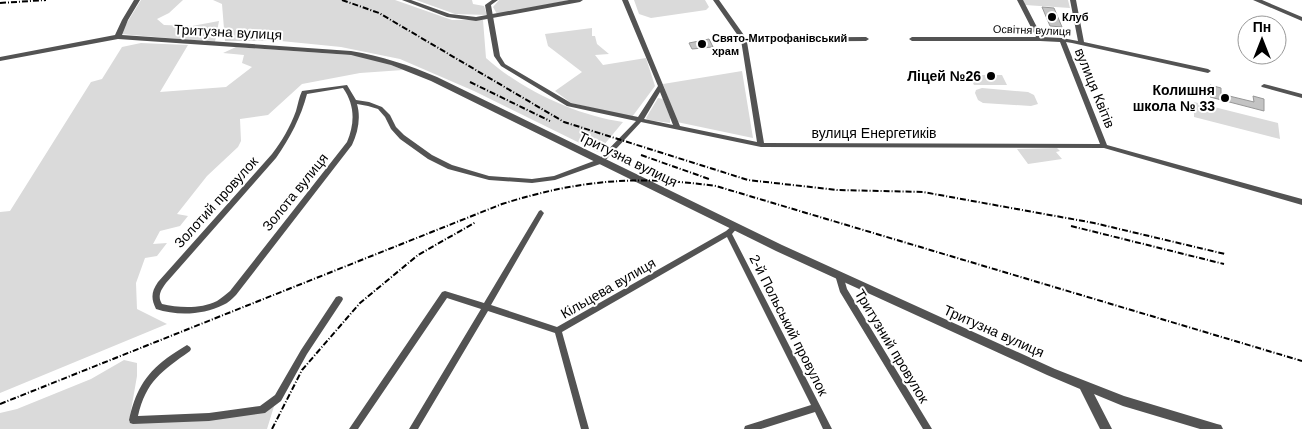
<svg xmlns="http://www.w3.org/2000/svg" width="1302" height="429" viewBox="0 0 1302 429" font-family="Helvetica,sans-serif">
	<rect width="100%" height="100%" fill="#fff"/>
	<path fill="#dadada" d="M141 0H183L169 13 157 19 164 25 192 26 219 21 215 42 120 34Z
		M213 0H395L452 20H483L486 58C520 89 577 116 623 122L598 152 474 91 400 59 341 47 281 41H225L222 4Z
		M416 0H472L473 4 484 6 487 15 455 14Z
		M499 0H570L497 14 493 7Z
		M634 0H705L709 7 706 10 651 18 639 14Z
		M1022 0H1068L1070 8 1025 5Z
		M592 28V36H595L597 44 609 54 595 55 603 65 646 58 655 86 632 117 571 103 555 91 582 72 548 46 545 34Z
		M141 43 188 45 160 92 226 87 252 67 242 63 244 55 223 53 236 47 350 55 375 58 403 70 360 73 302 84 268 115 240 119 241 141 238 147 207 176 177 214 188 216 180 226 160 231 153 244 167 243 157 256 145 258 136 283 137 309 167 324 0 393V212L10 211 91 82 102 79 122 47Z
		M742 71 753 138 677 122 663 84Z
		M969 75H1002L1007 85H974Z
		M982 88 1028 92 1034 95 1038 104 1031 106 983 103 978 100 975 93 976 90Z
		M658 98 663 99 670 117V123L648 120 646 118Z
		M1194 102 1278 123 1280 139 1194 117Z
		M1057 148 1060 151 1056 152 1062 159 1028 164 1017 149Z
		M124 360 137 363V376L129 422 216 419 275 403 267 429H0V413L17 409 91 379Z"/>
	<path fill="#c3c3c3" stroke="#979797" d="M1042 7 1054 8 1062 27 1050 26Z
		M709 39 713 47 692 49 689 43Z
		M1210 85 1221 88V94L1254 102 1253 96 1264 99V111L1210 97Z"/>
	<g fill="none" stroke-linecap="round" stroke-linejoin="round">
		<path fill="#535353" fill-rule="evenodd" d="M492 0H498L491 5 500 56 505 64 571 103 638 117 658 86 622 0H628L680 126 757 142 741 40 713 0H719L746 38 866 37 869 39 866 41 747 42 764 143 1100 144 1060 42 1040 41H912L909 39 912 37H1036L1017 0H1023L1042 37 1062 38 1078 41 1070 0H1076L1084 42 1208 69 1211 71 1208 73 1072 43 1066 42 1107 145 1302 199V205L1104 148 761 147 641 122 603 163 555 180 532 183 489 180 448 169 428 159 400 139 391 129 385 117 378 109 368 106 357 104C361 118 358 132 352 145L236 295C232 299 228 303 223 305 203 315 177 316 156 309 151 299 151 292 158 282L272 154C282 141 290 127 296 111 298 104 299 97 302 91L347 85 356 100 369 102 382 107 390 115 396 127 404 135 432 155 452 165 489 176 532 179 554 176 599 159 636 121 567 106 501 66 494 56 485 5ZM343 88C355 105 355 123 347 142L230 291C226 294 222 298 217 301 201 309 179 308 162 304 157 296 161 290 166 283L276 158C290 138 301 117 307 94ZM660 92 673 125 644 119Z
			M1264 84 1302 94V98L1262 87 1261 86Z
			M541 210 544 213 491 305 557 327 726 231 733 225H737L738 227 732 234 832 429H823L815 412 761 429H744L745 426 748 425 811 405 727 237 562 332 589 429H581L555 333 488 311 418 429H409L481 309 447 298 358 429H349L442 292 445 291 484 303 539 211Z
			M839 272 842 273 843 275 847 289 932 429H923L840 292 835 275 836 273Z
			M339 296 342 297 343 299 342 301 307 354 281 401 265 413 209 421 133 424 130 423 129 420C135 393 144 375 167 358 173 354 180 349 187 345L190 347 191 349 190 351C162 371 146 381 138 416L209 413 260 406 275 395 301 350 336 297Z"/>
		<path fill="#535353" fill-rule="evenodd" d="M134 0H140L128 20 122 35 351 51C381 56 409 65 437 77L782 245 1055 369 1124 396 1217 424 1221 425 1223 429H1200L1123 406 1094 394 1112 429H1100L1080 389 1047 375 776 251 431 81 391 65 351 55 118 39 0 61V57L115 35 122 20Z
			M402 0H411L450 14 476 17 569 0H583L580 2 476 21 447 17Z
			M1253 0H1262L1302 17V21Z"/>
		<path stroke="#000" stroke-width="2" stroke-dasharray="6 2 1 2" stroke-linecap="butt" d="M342 0 379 13 564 122 748 180 837 190 923 192 1094 223 1225 254
			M0 3 46 0
			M470 82 550 121
			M641 155 709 179
			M1071 226 1224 264
			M0 404 502 204C578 180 637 175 716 186L1302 361
			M272 429 302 370 360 303 418 255 476 222"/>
	</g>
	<g fill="#000" stroke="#fff" stroke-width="2">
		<circle cx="1052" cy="17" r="5"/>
		<circle cx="702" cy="44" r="5"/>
		<circle cx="991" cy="76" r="5"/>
		<circle cx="1225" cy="98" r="5"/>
	</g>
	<g text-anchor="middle" stroke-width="4" stroke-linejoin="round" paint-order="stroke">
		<g font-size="11" font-weight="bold" fill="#000" stroke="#fff" text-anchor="start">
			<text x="1062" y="21">Клуб</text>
			<text x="712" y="42">Свято-Митрофанівський<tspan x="712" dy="13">храм</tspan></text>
		</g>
		<g font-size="11" fill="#000" stroke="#fff">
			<text transform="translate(1032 30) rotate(2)" y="4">Освітня вулиця</text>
		</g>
		<g font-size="14" fill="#000" stroke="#fff">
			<text transform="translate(228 32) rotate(3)" y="5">Тритузна вулиця</text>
			<text transform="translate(1095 88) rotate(68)" y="5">вулиця Квітів</text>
			<text x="874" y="138">вулиця Енергетиків</text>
			<text transform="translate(628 159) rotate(26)" y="5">Тритузна вулиця</text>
			<text transform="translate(295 192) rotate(-51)" y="5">Золота вулиця</text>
			<text transform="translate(216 202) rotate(-48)" y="5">Золотий провулок</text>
			<text transform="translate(608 288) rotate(-30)" y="5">Кільцева вулиця</text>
			<text transform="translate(789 325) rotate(63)" y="5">2-й Польський провулок</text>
			<text transform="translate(994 331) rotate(24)" y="5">Тритузна вулиця</text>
			<text transform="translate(892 346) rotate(59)" y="5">Тритузний провулок</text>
		</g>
		<g font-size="14" font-weight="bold" fill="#000" stroke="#fff" text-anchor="end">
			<text x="981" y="81">Ліцей №26</text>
			<text x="1215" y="95">Колишня<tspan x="1215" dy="16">школа № 33</tspan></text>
		</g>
	</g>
	<g transform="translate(1262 40)"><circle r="24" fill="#ffffff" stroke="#999999"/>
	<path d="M0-4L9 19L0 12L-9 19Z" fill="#000000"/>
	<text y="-8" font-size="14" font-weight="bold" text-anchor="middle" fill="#000000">Пн</text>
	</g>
</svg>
